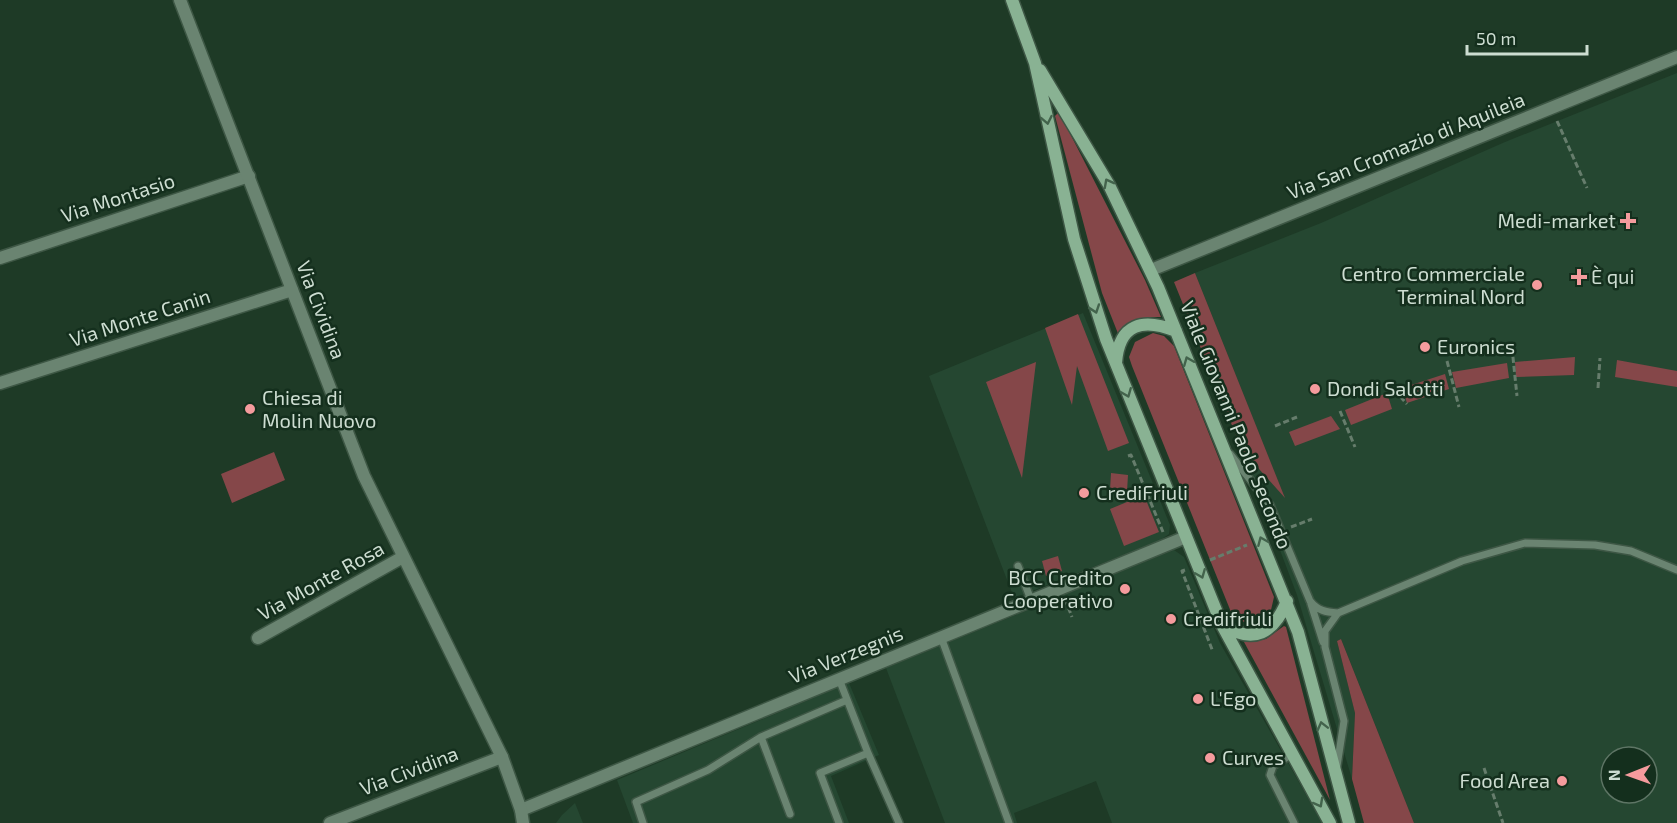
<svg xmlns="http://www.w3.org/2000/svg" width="1677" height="823" viewBox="0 0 1677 823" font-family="'Exo 2',sans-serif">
	<rect width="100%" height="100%" fill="#1e3a26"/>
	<path fill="#254731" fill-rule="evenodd" d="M1677 73V823H1414L1341 639 1337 641 1355 713 1352 779 1297 595 1242 450 1284 496 1195 273 1321 223 1505 142ZM1611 757H1647V793H1611Z
		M1083 313 1170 525 1169 534 1159 541 1014 598 929 376Z
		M1174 550 1184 557 1220 643 1322 823H1112L1096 781 1014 813 1017 823H945L886 668Z
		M849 683 879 755 831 776 849 823H633L617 780Z
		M575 803 583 823H556L562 815Z"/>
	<path fill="#854749" d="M1059 112 1145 280 1161 317C1142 316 1132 323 1119 336L1102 293 1055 116Z
		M1195 273 1285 498 1242 450 1174 282Z
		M1078 314 1129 443 1108 451 1077 366 1072 405 1045 328Z
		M1153 333 1164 336 1174 346 1274 597 1271 610 1261 621 1244 622 1231 612 1132 366 1129 357 1135 342Z
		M1575 357 1574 375 1516 377 1515 362Z
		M1617 360 1677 371V387L1615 377Z
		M1036 362 1022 478 986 382Z
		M1507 363 1509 378 1456 388 1452 372Z
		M1445 374 1449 389 1407 403 1402 388Z
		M1387 393 1392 409 1351 425 1345 410Z
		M1331 416 1340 429 1295 446 1289 432Z
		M274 452 285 480 232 503 221 474Z
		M1111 473 1128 475 1127 492 1110 490Z
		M1144 495 1159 532 1124 546 1110 509Z
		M1058 556 1062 571 1046 576 1042 561Z
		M1284 626 1286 627 1330 800 1244 642 1266 639Z
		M1341 639 1414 823H1364L1352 779 1355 713 1337 641Z"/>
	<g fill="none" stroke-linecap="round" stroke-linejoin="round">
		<g stroke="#3e5745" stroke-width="10">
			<path id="service" d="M1230 454 1270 505 1310 601C1318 611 1326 612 1338 613
				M1018 566 1031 600
				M1311 604 1323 642
				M941 637 1009 823
				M839 679 868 753 820 773 839 823
				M761 737 790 814
				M868 753 899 823
				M1292 754 1273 766 1270 775 1294 823
				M1337 766 1344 721 1325 647V631L1338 613 1462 561 1525 543 1595 545 1631 551 1677 570
				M643 823 636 802 708 770 761 737 847 700"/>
		</g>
		<g stroke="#3e5745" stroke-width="15">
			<path id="minor" d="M0 258 249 176
				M1151 270 1677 57
				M0 383 292 290
				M258 638 403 557
				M521 810 1186 537
				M330 823 502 757"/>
		</g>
		<g stroke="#3e5745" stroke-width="15">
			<path id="tertiary" d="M180 0 364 476 502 757 521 810 523 823"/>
		</g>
		<g stroke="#3e5745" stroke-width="15">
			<path id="secondary" d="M1012 0 1035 63 1074 239 1106 339 1222 625 1330 823
				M1040 70 1109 185 1158 287 1298 632 1349 823
				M1116 363C1119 323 1143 318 1176 331
				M1223 625C1254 645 1274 633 1287 601"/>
		</g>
		<path stroke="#667d6c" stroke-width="3" stroke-dasharray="6 3" stroke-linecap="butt" d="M1557 121 1587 188
			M1512 348 1517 396
			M1447 361 1459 407
			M1598 388 1600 358
			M1394 390 1407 404
			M1340 411 1355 447
			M1275 426 1297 417
			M1128 456 1131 455 1163 532
			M1291 527 1312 519
			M1210 560 1247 545
			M1185 570 1182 571 1213 652
			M1065 599 1072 617
			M1484 768 1503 823"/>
		<use href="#service" stroke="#6a8471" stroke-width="7"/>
		<use href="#minor" stroke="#6a8471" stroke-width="12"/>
		<use href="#tertiary" stroke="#6a8471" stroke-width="12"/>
		<use href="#secondary" stroke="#89b293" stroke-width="12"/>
	</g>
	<defs><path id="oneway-chevron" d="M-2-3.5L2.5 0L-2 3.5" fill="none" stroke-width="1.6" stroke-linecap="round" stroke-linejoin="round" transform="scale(1.5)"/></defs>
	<g stroke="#43634c">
		<use href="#oneway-chevron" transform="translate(1047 120) rotate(79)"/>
		<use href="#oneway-chevron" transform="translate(1108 183) rotate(-118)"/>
		<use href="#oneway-chevron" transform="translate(1095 309) rotate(71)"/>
		<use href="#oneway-chevron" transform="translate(1188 361) rotate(-112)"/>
		<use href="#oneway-chevron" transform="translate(1127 393) rotate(68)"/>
		<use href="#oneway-chevron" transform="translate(1262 541) rotate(-113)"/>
		<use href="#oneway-chevron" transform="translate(1201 574) rotate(68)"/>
		<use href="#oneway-chevron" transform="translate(1322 726) rotate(-104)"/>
		<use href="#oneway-chevron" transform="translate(1319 803) rotate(61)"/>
	</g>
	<g fill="#f59b9d" stroke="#142f1d" stroke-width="2">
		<path d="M1625 212h6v6h6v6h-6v6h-6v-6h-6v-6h6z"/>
		<path d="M1576 268h6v6h6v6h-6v6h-6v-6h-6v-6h6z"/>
		<circle cx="1537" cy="285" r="6"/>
		<circle cx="1425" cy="347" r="6"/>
		<circle cx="1315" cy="389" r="6"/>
		<circle cx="250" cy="409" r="6"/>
		<circle cx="1084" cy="493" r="6"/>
		<circle cx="1125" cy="589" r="6"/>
		<circle cx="1171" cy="619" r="6"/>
		<circle cx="1198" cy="699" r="6"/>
		<circle cx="1210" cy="758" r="6"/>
		<circle cx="1562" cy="781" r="6"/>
	</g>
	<g text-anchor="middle" stroke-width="5" stroke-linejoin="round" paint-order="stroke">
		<g font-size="20" fill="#cdddd1" stroke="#142f1d">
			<text transform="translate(1406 146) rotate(-22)" y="7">Via San Cromazio di Aquileia</text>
			<text transform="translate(118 198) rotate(-18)" y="7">Via Montasio</text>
			<text transform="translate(321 310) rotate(69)" y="7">Via Cividina</text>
			<text transform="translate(140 318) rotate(-18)" y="7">Via Monte Canin</text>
			<text transform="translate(1236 425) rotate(68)" y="7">Viale Giovanni Paolo Secondo</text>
			<text transform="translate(321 581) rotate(-29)" y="7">Via Monte Rosa</text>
			<text transform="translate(846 655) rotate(-22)" y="7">Via Verzegnis</text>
			<text transform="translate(409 771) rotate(-21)" y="7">Via Cividina</text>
		</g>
		<g font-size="20" fill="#cdddd1" stroke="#142f1d" text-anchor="start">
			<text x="1616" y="228" text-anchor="end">Medi-market</text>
			<text x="1525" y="281" text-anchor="end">Centro Commerciale<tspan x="1525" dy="23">Terminal Nord</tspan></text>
			<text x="1591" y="284">È qui</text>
			<text x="1437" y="354">Euronics</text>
			<text x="1327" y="396">Dondi Salotti</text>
			<text x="262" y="405">Chiesa di<tspan x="262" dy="23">Molin Nuovo</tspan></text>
			<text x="1096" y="500">CrediFriuli</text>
			<text x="1113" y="585" text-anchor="end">BCC Credito<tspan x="1113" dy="23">Cooperativo</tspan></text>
			<text x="1183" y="626">Credifriuli</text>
			<text x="1210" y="706">L'Ego</text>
			<text x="1222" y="765">Curves</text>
			<text x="1550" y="788" text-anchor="end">Food Area</text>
		</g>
	</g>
	<g transform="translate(1629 775) rotate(269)"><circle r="28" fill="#142f1d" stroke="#5e7565" stroke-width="1.5"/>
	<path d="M0-4.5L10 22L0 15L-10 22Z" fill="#f59b9d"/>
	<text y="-9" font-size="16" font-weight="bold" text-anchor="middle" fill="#cdddd1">N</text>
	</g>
	<path d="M1467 45v9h120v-9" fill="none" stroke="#cdddd1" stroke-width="3"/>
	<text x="1476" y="45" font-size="18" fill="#cdddd1" stroke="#142f1d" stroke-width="4.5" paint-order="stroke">50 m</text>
</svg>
